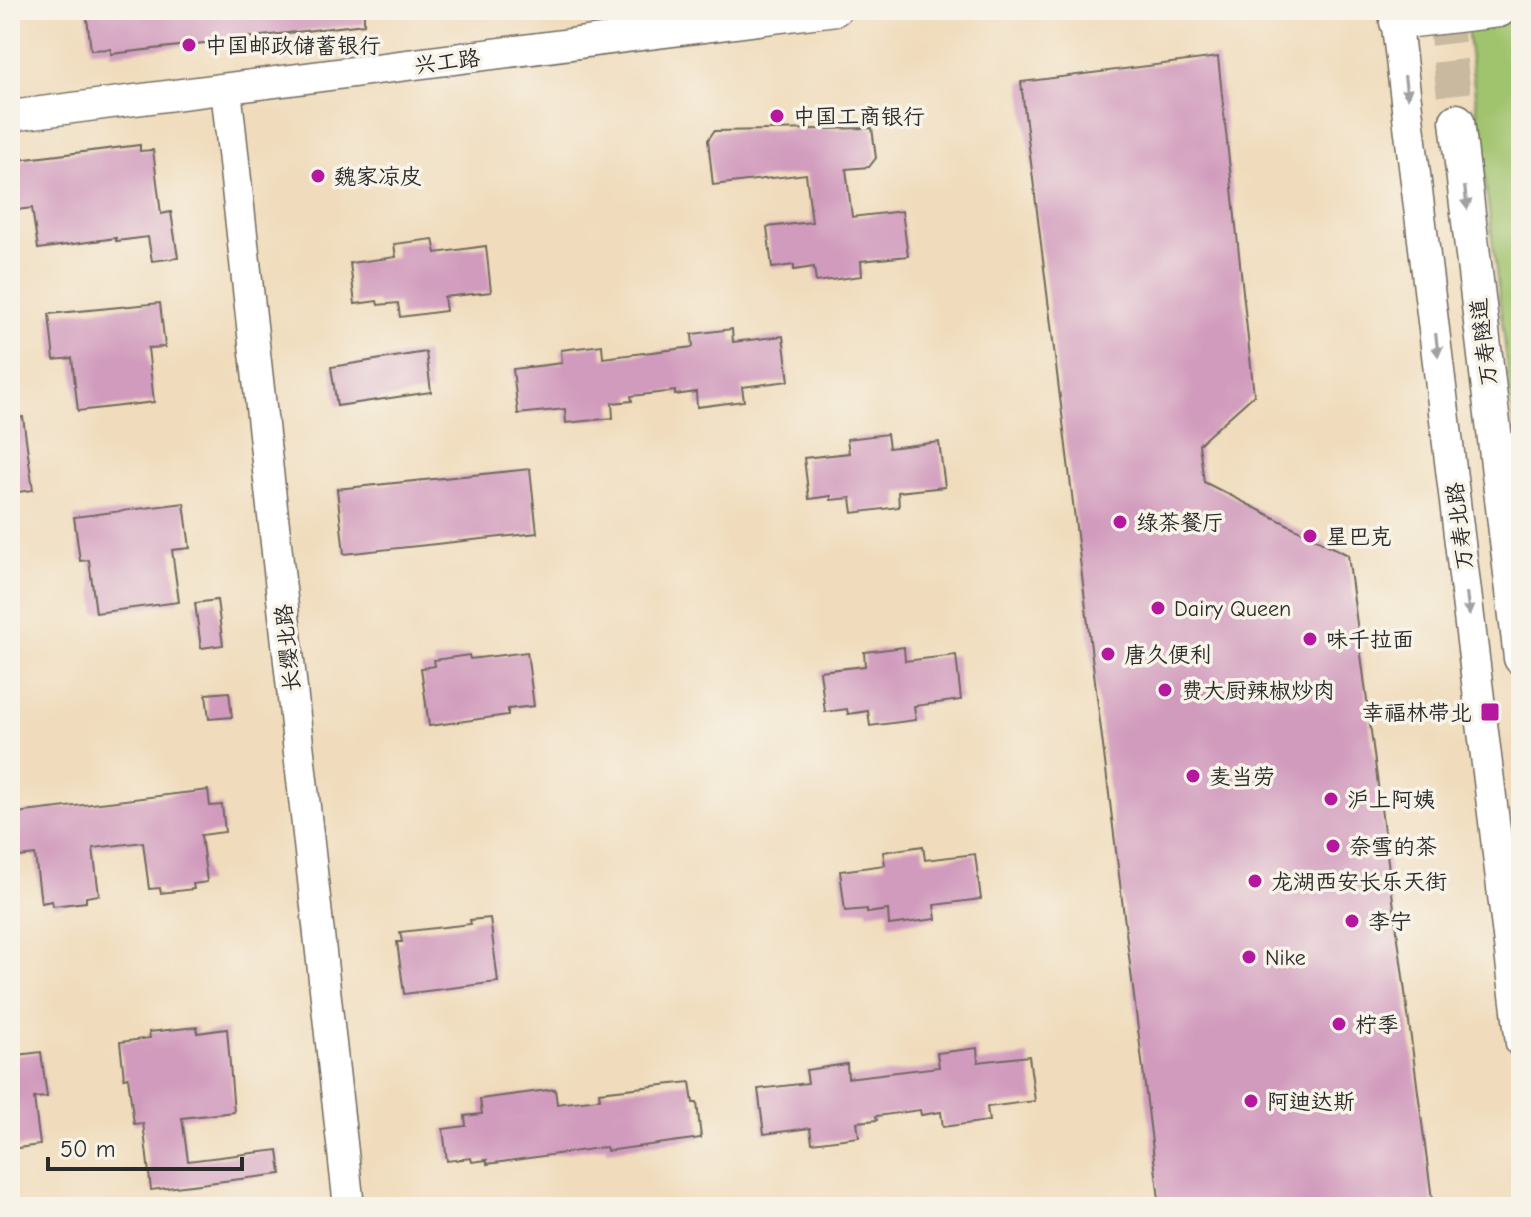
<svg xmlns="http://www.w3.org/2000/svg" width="1531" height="1217" viewBox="0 0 1531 1217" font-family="'Comic Neue','LXGW WenKai TC',sans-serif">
	<rect width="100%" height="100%" fill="#f7f3e8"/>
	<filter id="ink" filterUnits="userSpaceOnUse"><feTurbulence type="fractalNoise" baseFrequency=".0125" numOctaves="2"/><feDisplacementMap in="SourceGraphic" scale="16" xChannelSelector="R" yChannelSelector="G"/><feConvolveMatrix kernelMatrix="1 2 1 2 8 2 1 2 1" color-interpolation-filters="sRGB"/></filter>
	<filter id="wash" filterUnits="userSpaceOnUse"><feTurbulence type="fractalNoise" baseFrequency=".006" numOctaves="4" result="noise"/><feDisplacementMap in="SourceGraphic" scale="32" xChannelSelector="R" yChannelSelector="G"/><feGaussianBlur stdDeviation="1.8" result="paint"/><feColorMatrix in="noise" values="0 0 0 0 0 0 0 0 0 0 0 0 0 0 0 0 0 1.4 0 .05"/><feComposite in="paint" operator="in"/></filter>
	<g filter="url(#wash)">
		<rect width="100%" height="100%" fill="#f0dcbc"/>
		<path fill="#a0c36d" stroke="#66774c" stroke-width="2" d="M1465 10H1521V481Z"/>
		<g id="blocks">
			<path fill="#d19bbd" d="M86 10H364V24L111 54V49L91 50Z
				M1218 57 1254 395 1199 444 1204 482 1348 555 1433 1207H1160L1021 82Z
				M872 128 876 158 869 167 846 169 852 217 902 211 908 256 861 261 862 276 816 282 814 267 794 270V265L772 268 767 227 812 222 806 174 713 185 708 140 714 131Z
				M140 145V151L153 150 161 214 171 212 178 258 152 261 148 237 116 241V238L38 249 32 208 16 210V205L10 206V161Z
				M433 239 436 253 486 246 491 292 444 297 446 311 400 317 398 303 378 305 377 301 355 304 350 263 396 257 394 244Z
				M160 303 165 347 148 348 154 402 78 411 72 358 54 360 49 314Z
				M732 329 733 342 783 336 789 381 742 387 744 401 697 407 696 392 675 395V391L631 396 632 401 612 403 613 418 566 423 565 409 518 414 513 369 562 363 561 350 602 345 603 358 693 347 692 334Z
				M426 352 431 392 337 406 331 367Z
				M23 417 33 490 10 493V418Z
				M887 434 889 448 939 442 945 487 898 492 899 507 853 513 851 498 831 500V496L809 499 804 458 849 453 847 439Z
				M530 469 537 533 344 554 337 489Z
				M184 503 190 548 172 550 179 602 96 613 89 560 80 561 74 517Z
				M217 600 223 645 201 648 195 603Z
				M904 647 905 661 956 655 961 700 914 706 916 720 870 726 868 711 848 714 847 709 825 712 820 671 865 666 864 652Z
				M527 652 534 706 508 709V715L429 726 421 668 435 666 434 660 469 655 470 659Z
				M229 692 232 717 209 719 206 694Z
				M208 790 210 806 222 805 225 832 201 835 207 882 193 884 194 889 161 893 160 888 149 889 143 842 93 848 99 895 86 897V902L53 906 52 901 41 903 35 855 10 858V831L18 830 16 813Z
				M923 846 925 860 975 854 981 899 934 905 936 919 889 925 888 910 867 913V909L845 911 840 871 885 865 883 852Z
				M490 918 498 982 404 994 397 942H402L400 932 471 924 470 920Z
				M197 1027V1033L227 1029 234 1112 182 1118 188 1161 278 1150 281 1174 151 1190 143 1123 134 1124 128 1077 124 1078 120 1042 150 1038 149 1032Z
				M977 1048 978 1062 1029 1056 1035 1101 987 1107 989 1121 943 1127 941 1112 921 1115 920 1110 876 1116 877 1120 857 1122 859 1137 812 1143 810 1128 764 1134 758 1089 808 1083 806 1070 847 1064 848 1078 939 1067 937 1053Z
				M41 1052 47 1097 34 1098 40 1145 10 1149V1056Z
				M690 1082 693 1103H697L701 1138 607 1151 606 1147 487 1164V1160L472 1162 471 1158 447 1161 443 1129 466 1126 465 1116 482 1114 480 1099 555 1089 557 1104 600 1099 599 1092Z"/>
		</g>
	</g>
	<g filter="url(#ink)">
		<use href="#blocks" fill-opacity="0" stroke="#70695e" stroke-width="2"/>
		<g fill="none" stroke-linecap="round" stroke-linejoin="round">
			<path stroke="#c9b99f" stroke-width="34" stroke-dasharray="34 17" stroke-linecap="butt" d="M1444 10 1457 121"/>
			<g stroke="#70695e" stroke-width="33">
				<path id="secondary" d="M1395 10 1521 1043
					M226 89 349 1207
					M10 116 836 10"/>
			</g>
			<g stroke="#70695e" stroke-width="37">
				<path id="primary" d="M1397 22 1499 10
					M1457 121 1521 658"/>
			</g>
			<use href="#secondary" stroke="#fff" stroke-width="30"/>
			<use href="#primary" stroke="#fff" stroke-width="34"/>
		</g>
		<defs><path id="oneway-solid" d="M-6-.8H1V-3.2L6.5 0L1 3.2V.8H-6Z" transform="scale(2)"/></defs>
		<g fill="#a0a0a0">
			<use href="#oneway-solid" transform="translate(1406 87) rotate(83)"/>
			<use href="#oneway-solid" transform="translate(1466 198) rotate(83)"/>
			<use href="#oneway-solid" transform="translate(1437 345) rotate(83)"/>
			<use href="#oneway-solid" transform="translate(1468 604) rotate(83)"/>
		</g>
	</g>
	<g fill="#b5179e" stroke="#f7f3e8" stroke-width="3">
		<circle cx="189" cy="45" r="8"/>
		<circle cx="777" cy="116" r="8"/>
		<circle cx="318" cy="176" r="8"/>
		<circle cx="1120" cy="522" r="8"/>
		<circle cx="1310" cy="536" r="8"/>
		<circle cx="1158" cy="608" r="8"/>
		<circle cx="1310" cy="639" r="8"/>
		<circle cx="1108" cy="654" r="8"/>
		<circle cx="1165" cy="690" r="8"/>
		<rect x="1480" y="702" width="20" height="20" rx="4"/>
		<circle cx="1193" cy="776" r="8"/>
		<circle cx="1331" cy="799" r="8"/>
		<circle cx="1333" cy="846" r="8"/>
		<circle cx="1255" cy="881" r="8"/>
		<circle cx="1352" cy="921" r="8"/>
		<circle cx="1249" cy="957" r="8"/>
		<circle cx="1339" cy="1024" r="8"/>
		<circle cx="1251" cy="1101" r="8"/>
	</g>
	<g text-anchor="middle" stroke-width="7" stroke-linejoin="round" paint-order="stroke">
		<g font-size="22" fill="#2b2b2b" stroke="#f7f3e8" text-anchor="start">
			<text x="205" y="53">中国邮政储蓄银行</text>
			<text x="793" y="124">中国工商银行</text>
			<text x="334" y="184">魏家凉皮</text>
			<text x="1136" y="530">绿茶餐厅</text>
			<text x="1326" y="544">星巴克</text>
			<text x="1174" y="616">Dairy Queen</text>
			<text x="1326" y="647">味千拉面</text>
			<text x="1124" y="662">唐久便利</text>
			<text x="1181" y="698">费大厨辣椒炒肉</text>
			<text x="1472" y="720" text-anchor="end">幸福林带北</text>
			<text x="1209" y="784">麦当劳</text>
			<text x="1347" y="807">沪上阿姨</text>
			<text x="1349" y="854">奈雪的茶</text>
			<text x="1271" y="889">龙湖西安长乐天街</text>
			<text x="1368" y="929">李宁</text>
			<text x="1265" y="965">Nike</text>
			<text x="1355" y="1032">柠季</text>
			<text x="1267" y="1109">阿迪达斯</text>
		</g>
		<g font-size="22" fill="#2b2b2b" stroke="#f7f3e8">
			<text transform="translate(447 61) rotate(-7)" y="8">兴工路</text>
			<text transform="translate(1483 342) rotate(-97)" y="8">万寿隧道</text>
			<text transform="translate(1459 526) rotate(-97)" y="8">万寿北路</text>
			<text transform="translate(287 648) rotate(-96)" y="8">长缨北路</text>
		</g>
	</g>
	<rect width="1531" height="1217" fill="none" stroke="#f7f3e8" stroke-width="40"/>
	<path d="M48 1157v12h194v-12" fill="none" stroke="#2b2b2b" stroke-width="4"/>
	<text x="60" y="1157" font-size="24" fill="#2b2b2b" stroke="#f7f3e8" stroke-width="6" paint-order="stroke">50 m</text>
</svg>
